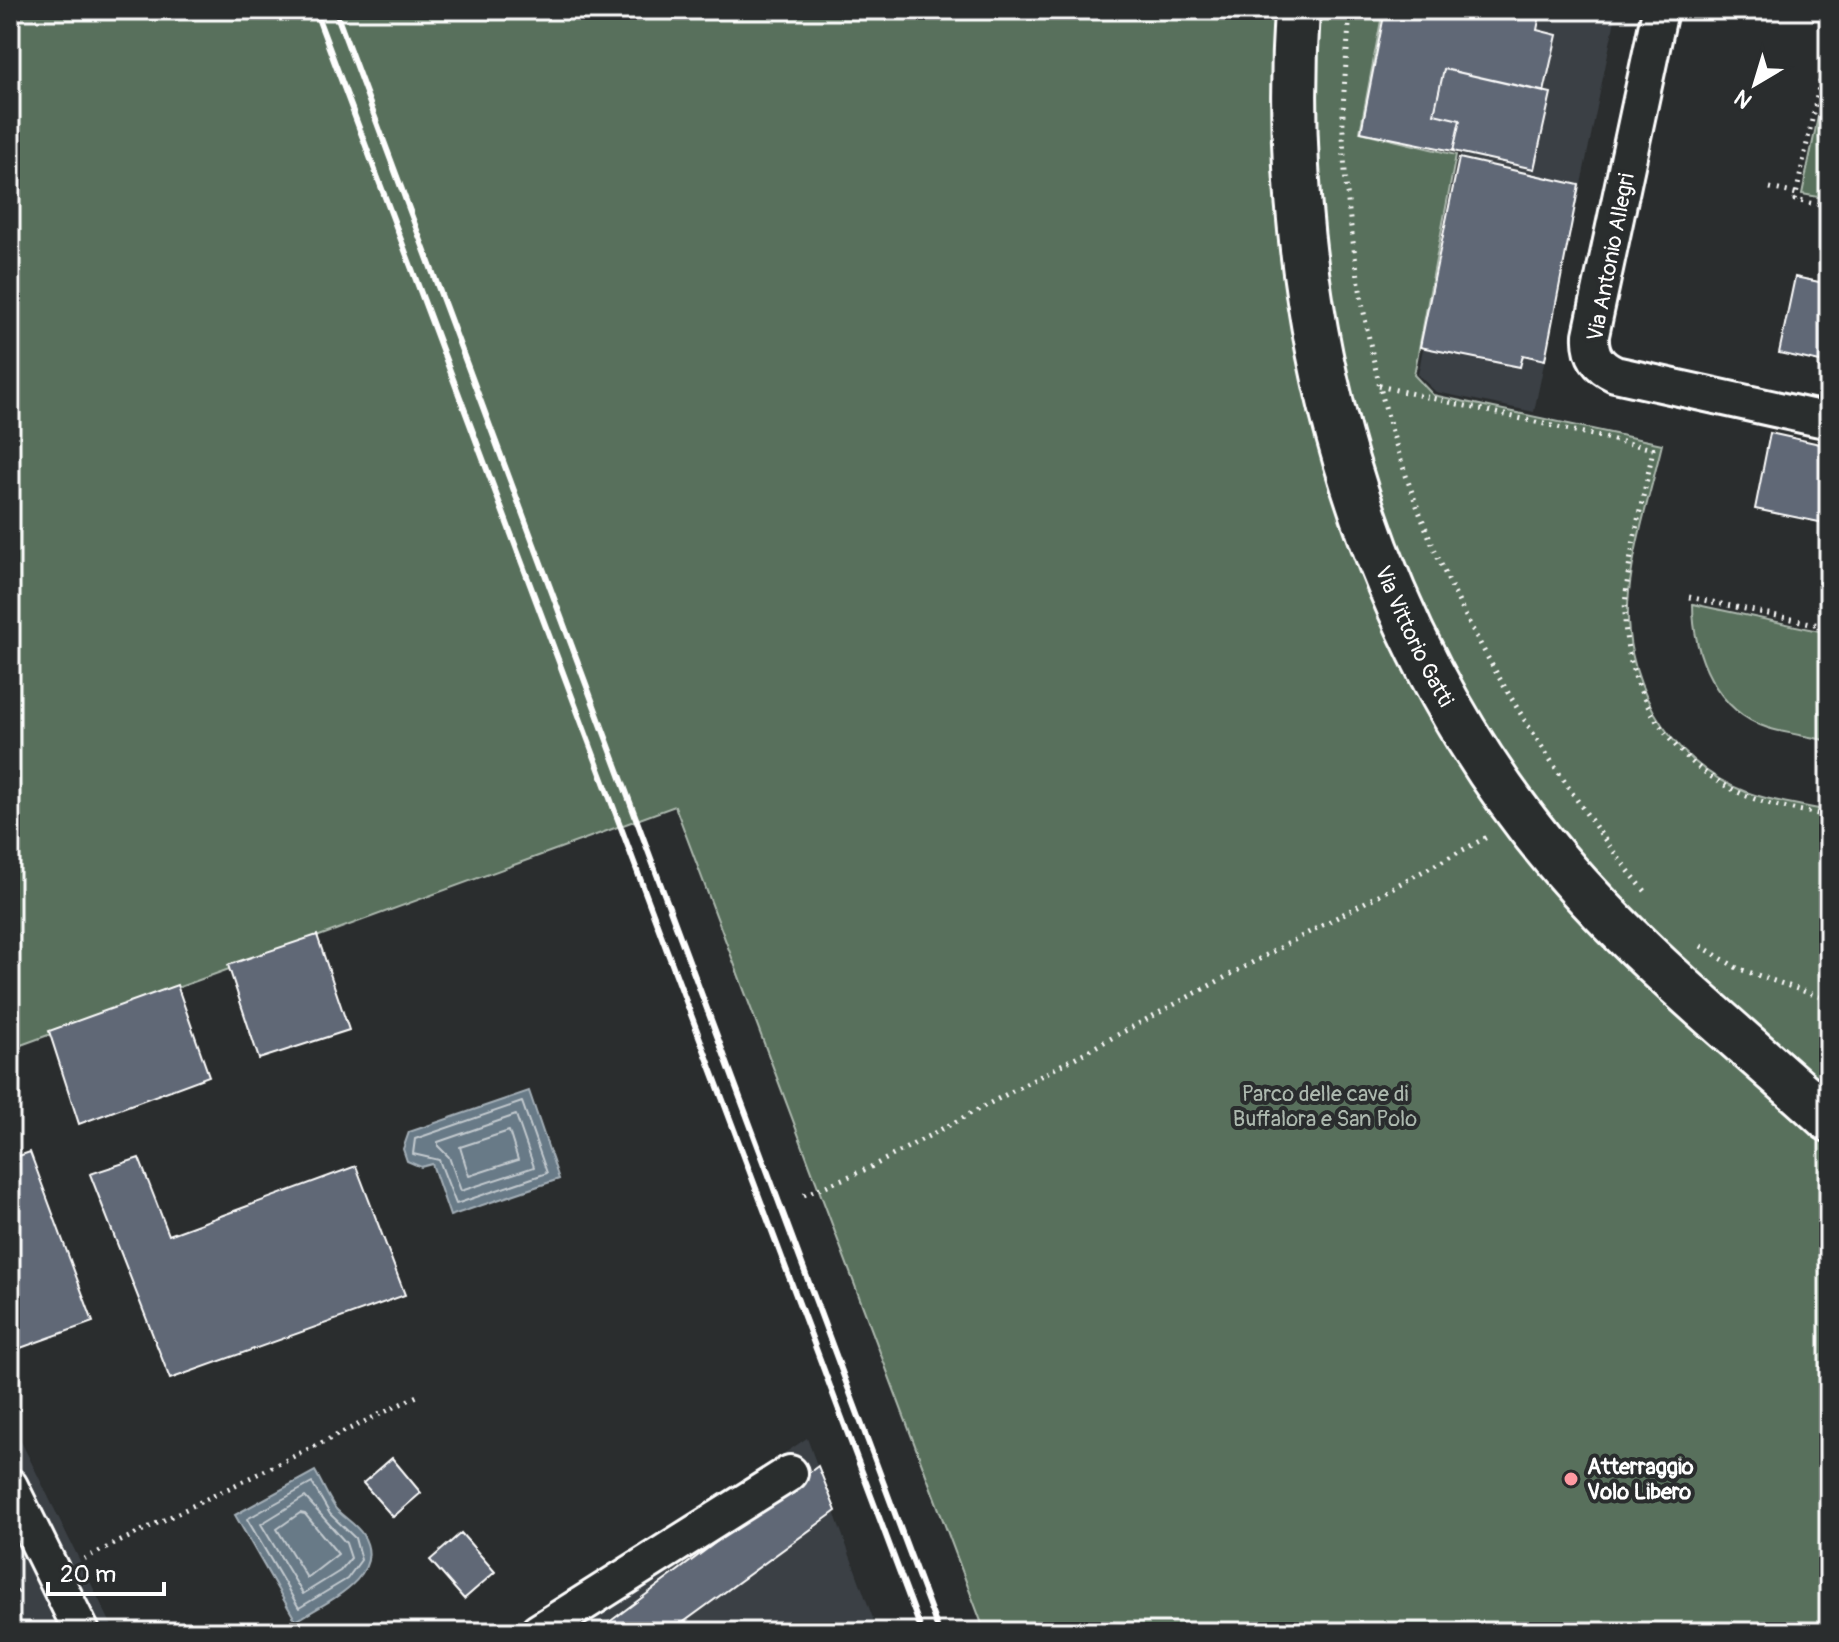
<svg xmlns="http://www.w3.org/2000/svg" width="1839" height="1642" viewBox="0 0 1839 1642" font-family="Pangolin,sans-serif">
	<rect width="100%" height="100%" fill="#2a2d2e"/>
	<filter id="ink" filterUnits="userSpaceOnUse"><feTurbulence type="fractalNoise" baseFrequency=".0125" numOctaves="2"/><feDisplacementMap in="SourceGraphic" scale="16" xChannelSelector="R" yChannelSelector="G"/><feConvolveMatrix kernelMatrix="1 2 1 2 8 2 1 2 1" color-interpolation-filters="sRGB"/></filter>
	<g filter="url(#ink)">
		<path fill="#3a3f44" d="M1385 10H1617L1534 412 1436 392 1418 375 1460 153 1361 132Z
			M10 1419 115 1632H10Z
			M807 1438 878 1632H516L549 1612Z"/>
		<path fill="#59705c" stroke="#acb8ae" stroke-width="2" d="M10 10H1383L1360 132 1456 155 1414 375 1433 395 1662 444C1651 492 1634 543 1629 592 1620 675 1666 762 1746 792 1773 802 1801 805 1829 811V1632H985L675 806 10 1049Z
			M1824 88 1829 89V199L1802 194Z
			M1693 604 1829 633V741C1809 736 1787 734 1768 728 1716 711 1693 655 1693 604Z"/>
		<path fill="#687a87" stroke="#a4afb7" stroke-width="2" d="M529 1091 559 1179 450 1216 432 1164 421 1167 407 1161 403 1149 409 1132Z
			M315 1471C322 1483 328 1498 336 1509 344 1518 356 1524 363 1535 388 1577 324 1603 296 1621L235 1515Z"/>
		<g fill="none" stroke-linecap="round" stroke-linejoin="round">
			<path stroke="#c3cacf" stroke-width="2" d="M522 1102 547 1173 456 1204 439 1160 413 1154 415 1139Z
				M516 1115 534 1167 461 1191 449 1157 438 1146V1142Z
				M509 1131 518 1160 469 1176 460 1147Z
				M312 1483 330 1514 355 1538 361 1560 347 1579 299 1608 247 1519Z
				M305 1497 346 1543 351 1558 340 1571 303 1594 261 1524Z
				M300 1513 305 1514 338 1554 307 1578 277 1529Z"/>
		</g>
		<path fill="#606876" stroke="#fff" stroke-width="2" d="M1385 10H1541L1537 30 1557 35 1544 92 1444 69 1434 114 1460 120 1453 151 1361 132Z
			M1444 69 1551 93 1534 169 1453 151 1460 120 1434 114Z
			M1459 158 1579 185 1545 360 1523 355 1520 367 1420 347Z
			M1795 277 1829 284V364L1779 353Z
			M1770 433 1829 446V524L1755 509Z
			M317 935 349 1030 259 1059 228 965Z
			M177 985 209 1076 79 1124 49 1031Z
			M30 1152 93 1322 15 1350 10 1337V1159Z
			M139 1158 169 1235 356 1166 405 1295 170 1379 90 1174Z
			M392 1458 421 1493 393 1517 363 1483Z
			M818 1466 836 1511 670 1632H596Z
			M461 1533 495 1572 464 1599 430 1560Z"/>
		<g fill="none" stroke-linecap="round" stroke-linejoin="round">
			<g stroke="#fff" stroke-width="40">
				<path id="street" d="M1660 10 1591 335C1590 354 1597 366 1615 374L1829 421
					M10 1486 82 1632
					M538 1632 790 1473"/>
			</g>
			<g stroke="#fff" stroke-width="50">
				<g id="secondary">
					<path id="s1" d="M1297 10C1277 309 1361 629 1557 861 1638 957 1737 1035 1829 1119"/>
				</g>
			</g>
			<path stroke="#fff" stroke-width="5" stroke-dasharray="2 6" stroke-linecap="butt" d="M1350 10C1348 44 1344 79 1343 113 1342 162 1349 214 1356 263 1382 446 1440 590 1540 744 1574 796 1606 845 1646 892
				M1829 83 1820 82 1795 200 1829 207
				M1770 188 1797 194
				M1379 386 1653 449C1643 504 1625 562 1625 618 1626 693 1672 762 1740 793 1768 806 1799 810 1829 816
				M1689 597 1829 627
				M1701 946 1737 968 1829 1000
				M804 1195 869 1168 1487 837
				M84 1559 417 1396
				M10 1596 21 1590"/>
			<use href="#street" stroke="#2a2d2e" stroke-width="34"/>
			<use href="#secondary" stroke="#2a2d2e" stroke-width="44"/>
			<path stroke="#fff" stroke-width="6" d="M315 10 922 1632
				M335 10 939 1632"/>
		</g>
	</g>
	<circle fill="#ff9aa2" stroke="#2a2d2e" stroke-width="3" cx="1571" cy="1479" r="8"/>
	<g text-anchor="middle" stroke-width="8" stroke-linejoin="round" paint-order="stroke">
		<g font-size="22" fill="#fff" stroke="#2a2d2e">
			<text transform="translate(1610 257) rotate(-79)" y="8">Via Antonio Allegri</text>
			<text dy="8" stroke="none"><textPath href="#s1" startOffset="644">Via Vittorio Gatti</textPath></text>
		</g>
		<g font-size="22" fill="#acb8ae" stroke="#2a2d2e">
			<text x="1325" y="1101">Parco delle cave di<tspan x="1325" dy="25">Buffalora e San Polo</tspan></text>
		</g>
		<g font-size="22" font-weight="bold" fill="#fff" stroke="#2a2d2e" text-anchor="start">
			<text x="1587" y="1474">Atterraggio<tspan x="1587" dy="25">Volo Libero</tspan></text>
		</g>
	</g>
	<rect width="1839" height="1642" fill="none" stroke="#2a2d2e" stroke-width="40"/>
	<rect x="20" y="20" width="1799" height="1602" fill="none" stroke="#fff" stroke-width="3" filter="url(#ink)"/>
	<g transform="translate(1755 84) rotate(218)" stroke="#2a2d2e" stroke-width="6" paint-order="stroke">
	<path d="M0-6L14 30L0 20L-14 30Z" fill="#ffffff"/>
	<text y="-12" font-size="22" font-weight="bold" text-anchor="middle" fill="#ffffff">N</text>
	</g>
	<path d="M48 1582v12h116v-12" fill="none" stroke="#ffffff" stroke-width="4"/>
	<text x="60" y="1582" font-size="24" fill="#ffffff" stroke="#2a2d2e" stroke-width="6" paint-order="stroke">20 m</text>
</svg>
